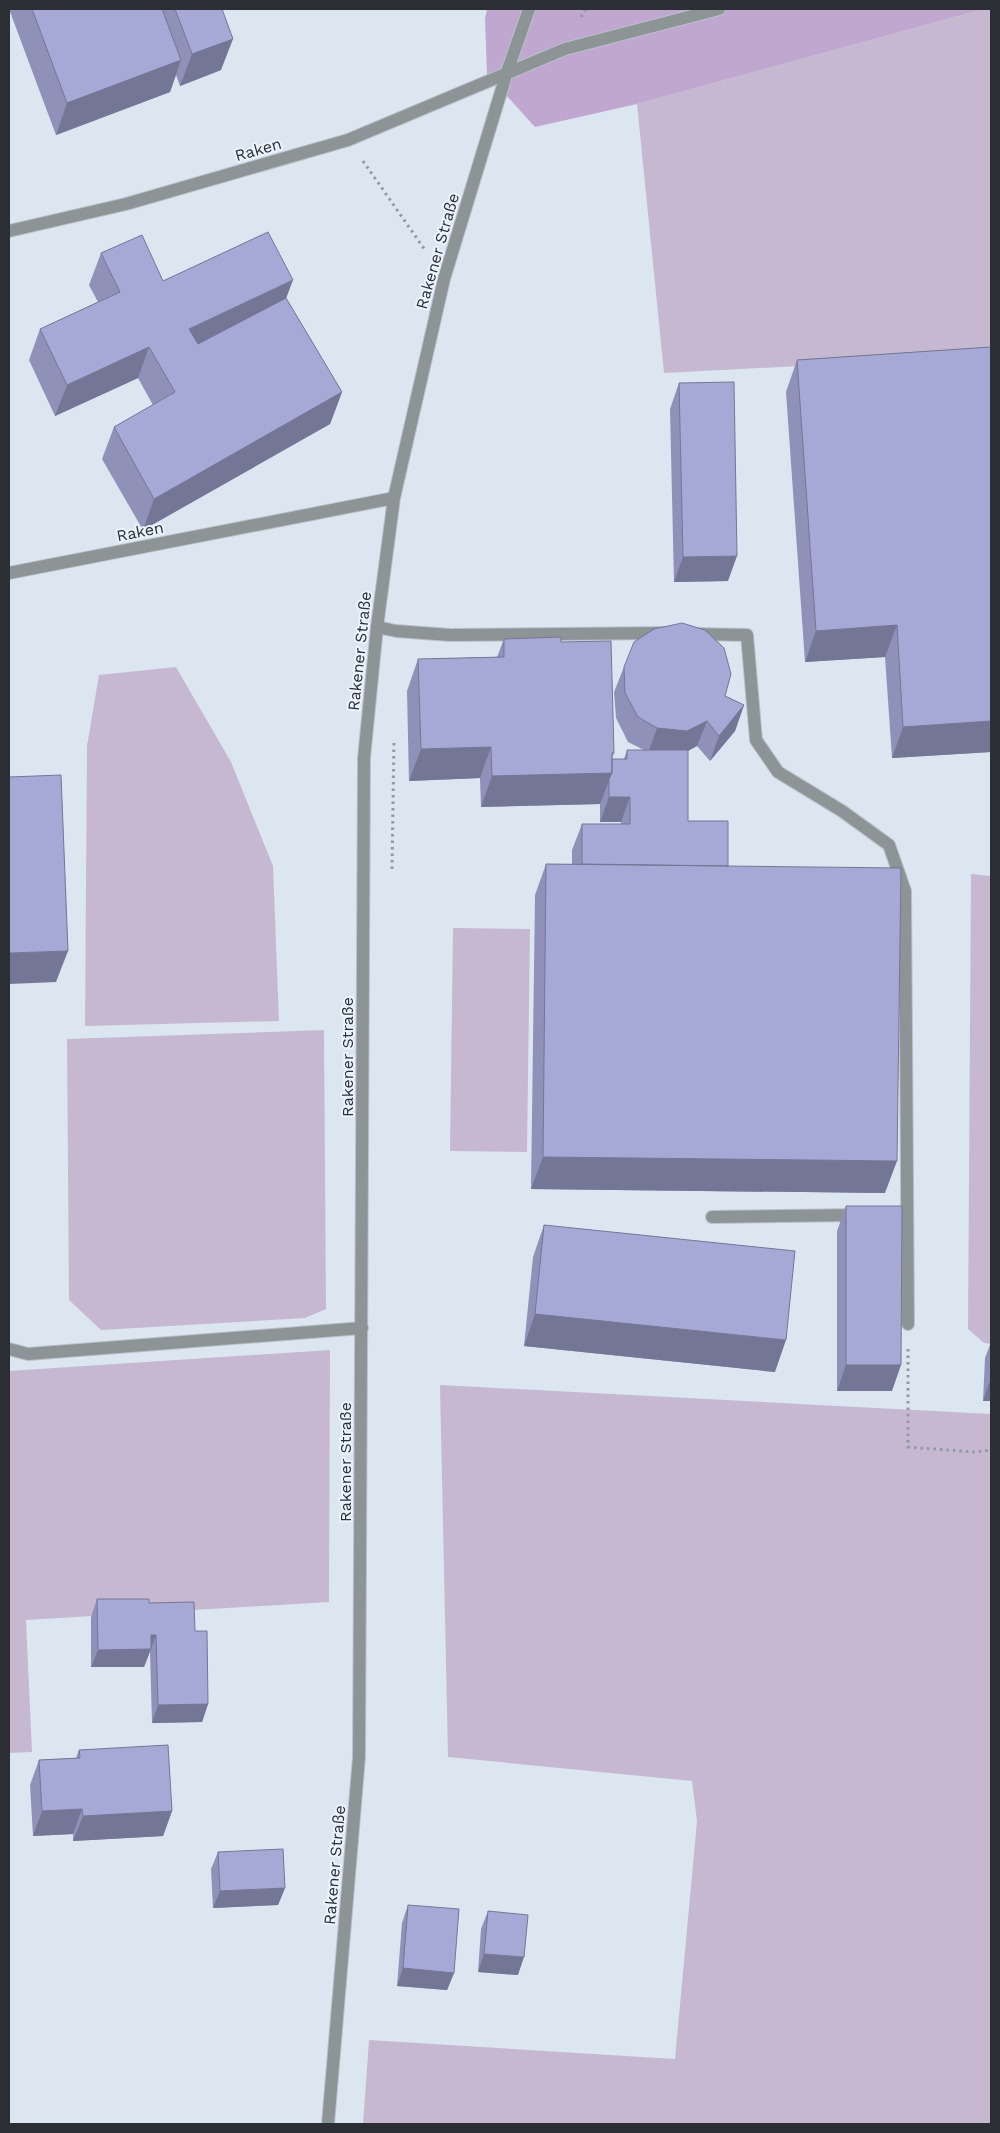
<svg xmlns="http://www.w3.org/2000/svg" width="1000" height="2133" viewBox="0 0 1000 2133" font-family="'Work Sans',sans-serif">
	<rect width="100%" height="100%" fill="#dce6f1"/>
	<path fill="#c7b8d1" d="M984 9H991V356L664 373 637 104Z
		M176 667 231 762 273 866 279 1021 85 1026 87 746 99 675Z
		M971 874 991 876V1344L984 1343 968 1329Z
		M453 928 530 929 527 1152 450 1151Z
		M324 1030 326 1309 305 1318 101 1330 69 1300 67 1039Z
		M330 1350 329 1602 26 1620 32 1752 9 1753V1371Z
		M440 1385 991 1414V2124H363L369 2040 675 2059 697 1821 692 1781 448 1757Z"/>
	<path fill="#c0a7d0" d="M487 9H984L637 104 535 127 487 74 485 19Z"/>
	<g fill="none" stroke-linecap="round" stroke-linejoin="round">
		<g stroke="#b9c1cb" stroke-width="14">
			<path id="lane" d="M377 627 396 631 450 635 664 633
				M694 634 747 635 756 740 778 772 842 811 889 845 905 891 908 1324
				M712 1217 859 1215
				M9 1349 28 1354 362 1328"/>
		</g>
		<g stroke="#b9c1cb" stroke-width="14">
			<path id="street" d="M9 231 126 204 348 140 565 49 719 9
				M9 573 394 498
				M328 2124 359 1757 364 758 377 627 394 498 444 279 507 72 529 9"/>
		</g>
		<path stroke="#9199a1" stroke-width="3" stroke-dasharray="2.5 4" stroke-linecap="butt" d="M581 17 586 9
			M363 161 425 250
			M392 869 394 740
			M908 1349V1447L974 1452 991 1450"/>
		<use href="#lane" stroke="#8d9496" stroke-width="12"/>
		<use href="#street" stroke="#8d9496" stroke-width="12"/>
	</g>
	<path fill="#8f91b8" d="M9 9H222L221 70 180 86 176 75 170 92 56 135Z
		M101 253 163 281 286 298 342 392 330 424 143 530 102 459 114 427 153 405 138 378 55 416 29 360 40 329 98 302 89 285Z
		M991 347V752L892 758 885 657 805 662 786 392 797 360Z
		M679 383 728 581 674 582 670 409Z
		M504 639 561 642 614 753 612 759H624L627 750H644L628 742 616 718 614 692 624 667 725 696 744 705 735 731 710 761 697 746 688 751V821L728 866 885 1193 531 1189 535 895 546 864H572V850L582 824H621V822H600V804L481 807 480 778 409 781 407 691 418 659 497 657Z
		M846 1206 892 1391H837V1231Z
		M544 1225 775 1372 524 1346 533 1257Z
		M991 1342V1401H983L985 1358Z
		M97 1599 149 1603 195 1631 208 1704 202 1722 152 1723 150 1652 144 1667H91V1617Z
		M79 1750 172 1811 163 1836 73 1841V1834L33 1836 30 1785 39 1760 76 1758Z
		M218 1852 285 1888 278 1905 213 1908 211 1869Z
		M408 1905 454 1973 447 1990 397 1986 402 1923Z
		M488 1911 518 1975 478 1972 481 1929Z"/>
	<path fill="#747696" d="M233 39 221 70 180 86 192 54Z
		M181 60 170 92 56 135 67 103Z
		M293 280 281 312 178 360 189 329Z
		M149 347 138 378 55 416 67 385Z
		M342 392 330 424 143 530 154 499Z
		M737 556 728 581 674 582 683 557Z
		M897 625 885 657 805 662 816 631Z
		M744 705 735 731 710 761 719 736Z
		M707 721 697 746 678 756 648 753 657 728Z
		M991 721V752L892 758 903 727Z
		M491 747 480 778 409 781 421 749Z
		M612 773 600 804 481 807 492 776Z
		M609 797H630L621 822H600Z
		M68 951 56 982 9 984V953Z
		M543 1157 897 1161 885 1193 531 1189Z
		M535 1314 786 1340 775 1372 524 1346Z
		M846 1365H901L892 1391H837Z
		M991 1377V1401H983Z
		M151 1635H156L144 1667H91L98 1650Z
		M208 1704 202 1722 152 1723 158 1705Z
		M82 1809 73 1834 33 1836 42 1811Z
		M172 1811 163 1836 73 1841 83 1816Z
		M285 1888 278 1905 213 1908 220 1891Z
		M484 1954 524 1957 518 1975 478 1972Z
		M403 1968 454 1973 447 1990 397 1986Z"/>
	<path fill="#a6a9d6" stroke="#747696" d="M32 9H162L181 60 67 103Z
		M175 9H222L233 39 192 54Z
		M268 232 293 280 189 329 198 344 286 298 342 392 154 499 114 427 175 392 149 347 67 385 40 329 120 292 101 253 142 235 163 281Z
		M991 347V721L903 727 897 625 816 631 797 360Z
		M734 382 737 556 683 557 679 383Z
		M682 623 705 630 724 648 731 674 725 696 744 705 719 736 707 721 687 731 657 728 638 717 625 693 624 667 634 642 654 629Z
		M561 637V642L611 641 614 753H612V773L492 776 491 747 421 749 418 659 504 657V639Z
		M627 750H688V821H728V866L582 864V824H630V797H609V779L612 773V759H627Z
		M61 775 68 951 9 953V777Z
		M546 864 901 868 897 1161 543 1157Z
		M846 1206H902L901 1365H846Z
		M544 1225 795 1251 786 1340 535 1314Z
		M97 1599H149V1603L194 1602 195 1631H207L208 1704 158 1705 156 1635H151V1649L98 1650Z
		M168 1745 172 1811 83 1816 82 1809 42 1811 39 1760 80 1758 79 1750Z
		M283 1849 285 1888 220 1891 218 1852Z
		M408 1905 459 1909 454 1973 403 1968Z
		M488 1911 528 1915 524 1957 484 1954Z"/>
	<g text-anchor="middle" stroke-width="4" stroke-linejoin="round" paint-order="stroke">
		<g font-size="16" fill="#2b2f33" stroke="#eaf3fe">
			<text transform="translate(258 149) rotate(-16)" y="6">Raken</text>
			<text transform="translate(437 251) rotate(-74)" y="6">Rakener Straße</text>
			<text transform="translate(140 531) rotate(-11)" y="6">Raken</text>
			<text transform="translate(359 651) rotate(-84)" y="6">Rakener Straße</text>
			<text transform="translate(347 1057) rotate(-90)" y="6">Rakener Straße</text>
			<text transform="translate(345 1462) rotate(-90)" y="6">Rakener Straße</text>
			<text transform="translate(334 1865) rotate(-85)" y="6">Rakener Straße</text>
		</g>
	</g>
	<rect width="1000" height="2133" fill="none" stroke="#2b2f33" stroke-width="20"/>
</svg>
